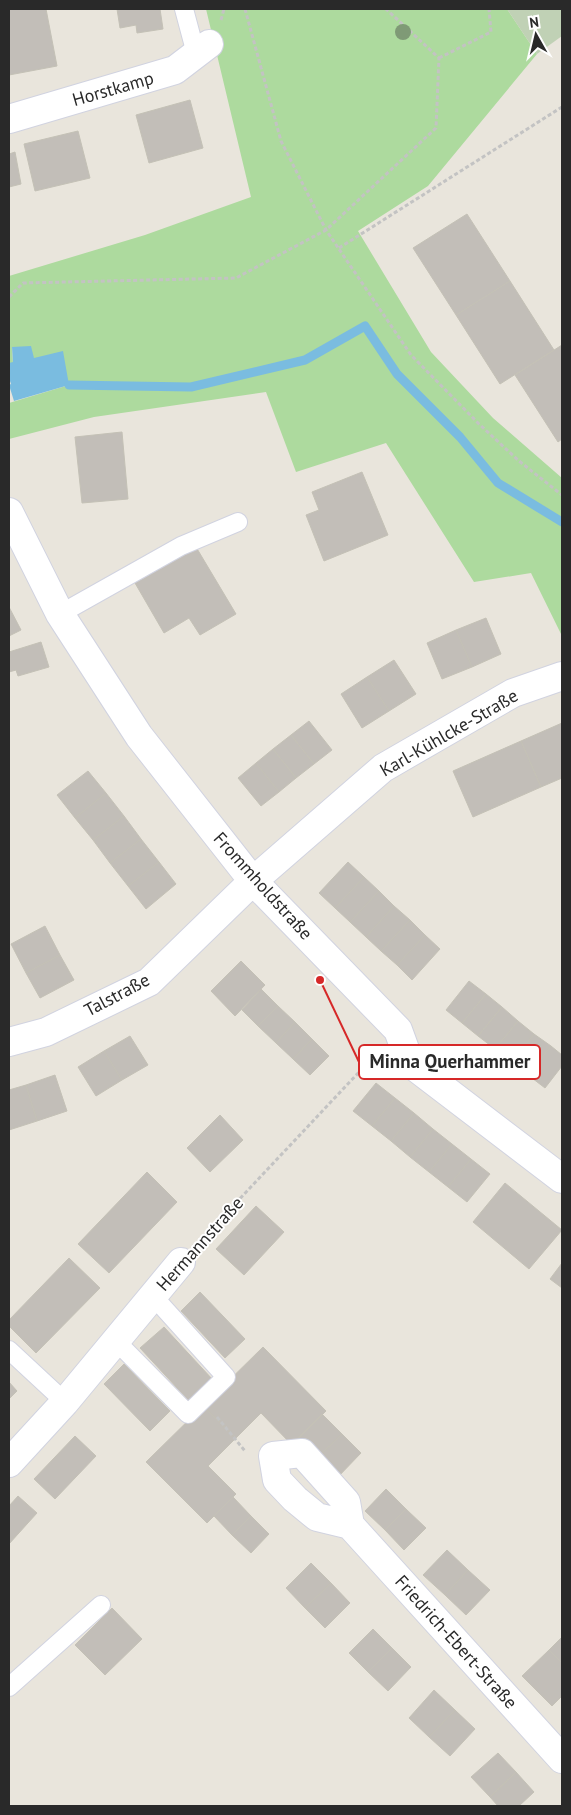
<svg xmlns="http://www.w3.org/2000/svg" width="571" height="1815" viewBox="0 0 571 1815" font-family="'PT Sans',sans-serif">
	<rect width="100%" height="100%" fill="#e9e5dc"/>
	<path fill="#adda9e" d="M206 9H507L537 54 428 186 358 231 431 352 493 418 562 478V636L531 573 474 582 386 443 296 472 266 392 94 417 9 439V403L69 385 34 358 12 347 13 363H9V276L145 235 251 197Z"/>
	<path fill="#c0d1b5" d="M507 9H562V36L537 54Z"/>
	<path fill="#7abce0" d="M31 346 34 358 63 351 69 385 14 401 9 385 11 384 9 378V363L13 362 12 347Z"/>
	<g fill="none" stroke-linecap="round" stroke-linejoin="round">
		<path stroke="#7abce0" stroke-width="9" d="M69 385 191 387 305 360 365 326 397 374 460 437 498 483 562 522"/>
	</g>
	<path fill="#c2beb8" stroke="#c4c1b6" d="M9 9H46L57 66 9 75Z
		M117 9H160L163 29 137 33 136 25 120 28Z
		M190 100 203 148 149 163 136 115Z
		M78 131 90 178 35 191 24 144Z
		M15 152 21 184 9 187V154Z
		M467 214 510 281 456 315 413 248Z
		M510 281 554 350 500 384 456 315Z
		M562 345V439L558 442 515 375Z
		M122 432 128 499 82 503 75 437Z
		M362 472 388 535 324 561 306 515 319 510 312 492Z
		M196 547 236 614 200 635 189 618 164 633 135 583Z
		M9 607 21 630 9 636Z
		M486 618 501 654 472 667 456 630Z
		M456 630 472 667 442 679 427 643Z
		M41 642 49 667 18 676 16 670 9 672V660L10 659 9 652Z
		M394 660 416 694 389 711 367 677Z
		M367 677 389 711 362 728 341 694Z
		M309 721 332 750 314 764 291 735Z
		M562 723V778L541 787 521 741Z
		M291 735 314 764 296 778 273 749Z
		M521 741 541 787 473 817 453 771Z
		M273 749 296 778 279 792 256 763Z
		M256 763 279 792 261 806 238 778Z
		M88 771 106 793 75 818 57 795Z
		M106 793 124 816 93 840 75 818Z
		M124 816 141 839 110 863 93 840Z
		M141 839 159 862 128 886 110 863Z
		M159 862 176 884 146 909 128 886Z
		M348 862 364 877 335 908 319 893Z
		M364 877 379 891 350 922 335 908Z
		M379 891 394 906 366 937 350 922Z
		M394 906 410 920 381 951 366 937Z
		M410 920 425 935 397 965 381 951Z
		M45 926 60 955 26 973 11 944Z
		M425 935 440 949 412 980 397 965Z
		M60 955 74 980 40 998 26 973Z
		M241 961 265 985 235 1016 211 991Z
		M469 981 486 994 462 1023 446 1010Z
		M261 989 278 1006 258 1026 242 1010Z
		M486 994 502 1007 478 1036 462 1023Z
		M278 1006 295 1022 276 1043 258 1026Z
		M502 1007 518 1021 495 1049 478 1036Z
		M518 1021 534 1034 512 1062 495 1049Z
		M295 1022 312 1039 293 1059 276 1043Z
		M534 1034 551 1046 528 1075 512 1062Z
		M130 1036 148 1065 122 1080 104 1051Z
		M312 1039 329 1056 310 1075 293 1059Z
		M551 1046 562 1055V1066L545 1088 528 1075Z
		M104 1051 122 1080 96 1096 78 1067Z
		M55 1075 67 1111 37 1121 26 1085Z
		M376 1083 395 1098 372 1126 353 1111Z
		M26 1085 37 1121 9 1130V1090Z
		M395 1098 414 1113 391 1141 372 1126Z
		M414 1113 433 1129 410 1157 391 1141Z
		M220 1115 243 1140 210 1172 187 1148Z
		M433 1129 452 1144 429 1172 410 1157Z
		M452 1144 471 1159 448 1187 429 1172Z
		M471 1159 490 1174 467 1202 448 1187Z
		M147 1172 177 1202 109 1273 78 1244Z
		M505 1183 562 1230 529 1269 473 1222Z
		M256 1206 284 1232 244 1275 216 1249Z
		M69 1258 100 1288 36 1353 9 1326V1320Z
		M562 1263V1288L550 1279Z
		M200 1292 245 1339 225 1358 181 1311Z
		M164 1327 213 1380 190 1402 140 1348Z
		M263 1347 326 1411 292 1445 261 1413 236 1438 203 1406Z
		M124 1364 170 1411 150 1431 104 1384Z
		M9 1382 17 1391 9 1399Z
		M203 1406 236 1438 208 1466 236 1494 207 1523 146 1462Z
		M322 1414 342 1434 316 1459 297 1439Z
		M342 1434 361 1453 336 1479 316 1459Z
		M75 1436 96 1456 55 1499 34 1479Z
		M386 1489 406 1509 385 1530 365 1511Z
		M18 1496 37 1513 9 1544V1506Z
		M233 1497 251 1516 232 1535 214 1516Z
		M406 1509 426 1528 404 1550 385 1530Z
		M251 1516 269 1534 251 1553 232 1535Z
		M447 1550 468 1570 445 1595 423 1575Z
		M311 1563 331 1583 305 1608 286 1588Z
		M468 1570 490 1590 466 1615 445 1595Z
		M331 1583 350 1603 325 1628 305 1608Z
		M112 1608 142 1639 105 1675 75 1645Z
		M373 1629 392 1648 368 1672 349 1653Z
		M562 1637V1663L549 1650Z
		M392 1648 411 1667 388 1691 368 1672Z
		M549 1650 562 1663V1696L552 1706 522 1676Z
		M434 1690 455 1710 429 1737 409 1718Z
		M455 1710 475 1729 450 1756 429 1737Z
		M498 1753 516 1772 490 1797 471 1777Z
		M516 1772 534 1792 519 1806H498L490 1797Z"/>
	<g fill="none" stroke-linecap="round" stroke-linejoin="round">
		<g stroke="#d1d3e0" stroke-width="20">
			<path id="lane" d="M184 9 196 54
				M60 614 181 546 238 522
				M116 1341 188 1414 226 1377 153 1296
				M9 1350 65 1402
				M9 1687 101 1605"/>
		</g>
		<g stroke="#d1d3e0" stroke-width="30">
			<path id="street" d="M9 119 175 70 209 44
				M9 512 60 614 139 736 253 881 398 1030 410 1063 562 1179
				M9 1042 46 1032 149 982 253 881 383 768 513 693 562 676
				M9 1463 65 1402 181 1262
				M350 1525 317 1517 295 1499 277 1480 273 1456 302 1453 346 1502 350 1525 562 1759"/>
		</g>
		<path stroke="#c3c3c3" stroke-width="3" stroke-dasharray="4 2.5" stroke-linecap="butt" d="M245 9 281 141 326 230 411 355 479 424 519 461 562 495
			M221 20 224 9
			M439 58 491 32 489 9
			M339 248 562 107
			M9 297 23 283 236 278 326 230 436 128 439 58 386 9
			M200 1241 377 1053
			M217 1417 245 1451"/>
		<use href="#lane" stroke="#fff" stroke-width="18"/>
		<use href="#street" stroke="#fff" stroke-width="28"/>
	</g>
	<circle fill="#7f9a76" cx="403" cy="32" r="8"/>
	<g text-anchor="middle" stroke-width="4" stroke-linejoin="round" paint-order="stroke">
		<g font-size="18" fill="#292929" stroke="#fff">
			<text transform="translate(113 89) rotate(-16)" y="6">Horstkamp</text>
			<text transform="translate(449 733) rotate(-30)" y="6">Karl-Kühlcke-Straße</text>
			<text transform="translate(263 886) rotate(48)" y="6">Frommholdstraße</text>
			<text transform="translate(117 995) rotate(-28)" y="6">Talstraße</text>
			<text transform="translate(200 1244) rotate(-48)" y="6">Hermannstraße</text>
			<text transform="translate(456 1642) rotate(48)" y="6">Friedrich-Ebert-Straße</text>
		</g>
	</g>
	<path fill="none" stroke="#d62828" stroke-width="2" d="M320 980L359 1062"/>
	<circle fill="#d62828" stroke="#fff" stroke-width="2" cx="320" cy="980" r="5"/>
	<rect fill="#fff" stroke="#d62828" stroke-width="2" x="359" y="1045" width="181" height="34" rx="5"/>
	<g font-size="19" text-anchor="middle" font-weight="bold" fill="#292929">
		<text x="450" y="1068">Minna Querhammer</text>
	</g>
	<rect width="571" height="1815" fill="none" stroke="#292929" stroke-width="20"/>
	<g transform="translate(536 35) rotate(352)" stroke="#ffffff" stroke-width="4" paint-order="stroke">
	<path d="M0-4L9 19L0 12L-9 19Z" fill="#292929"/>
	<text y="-8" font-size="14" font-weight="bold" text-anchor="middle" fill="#292929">N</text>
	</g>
</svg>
